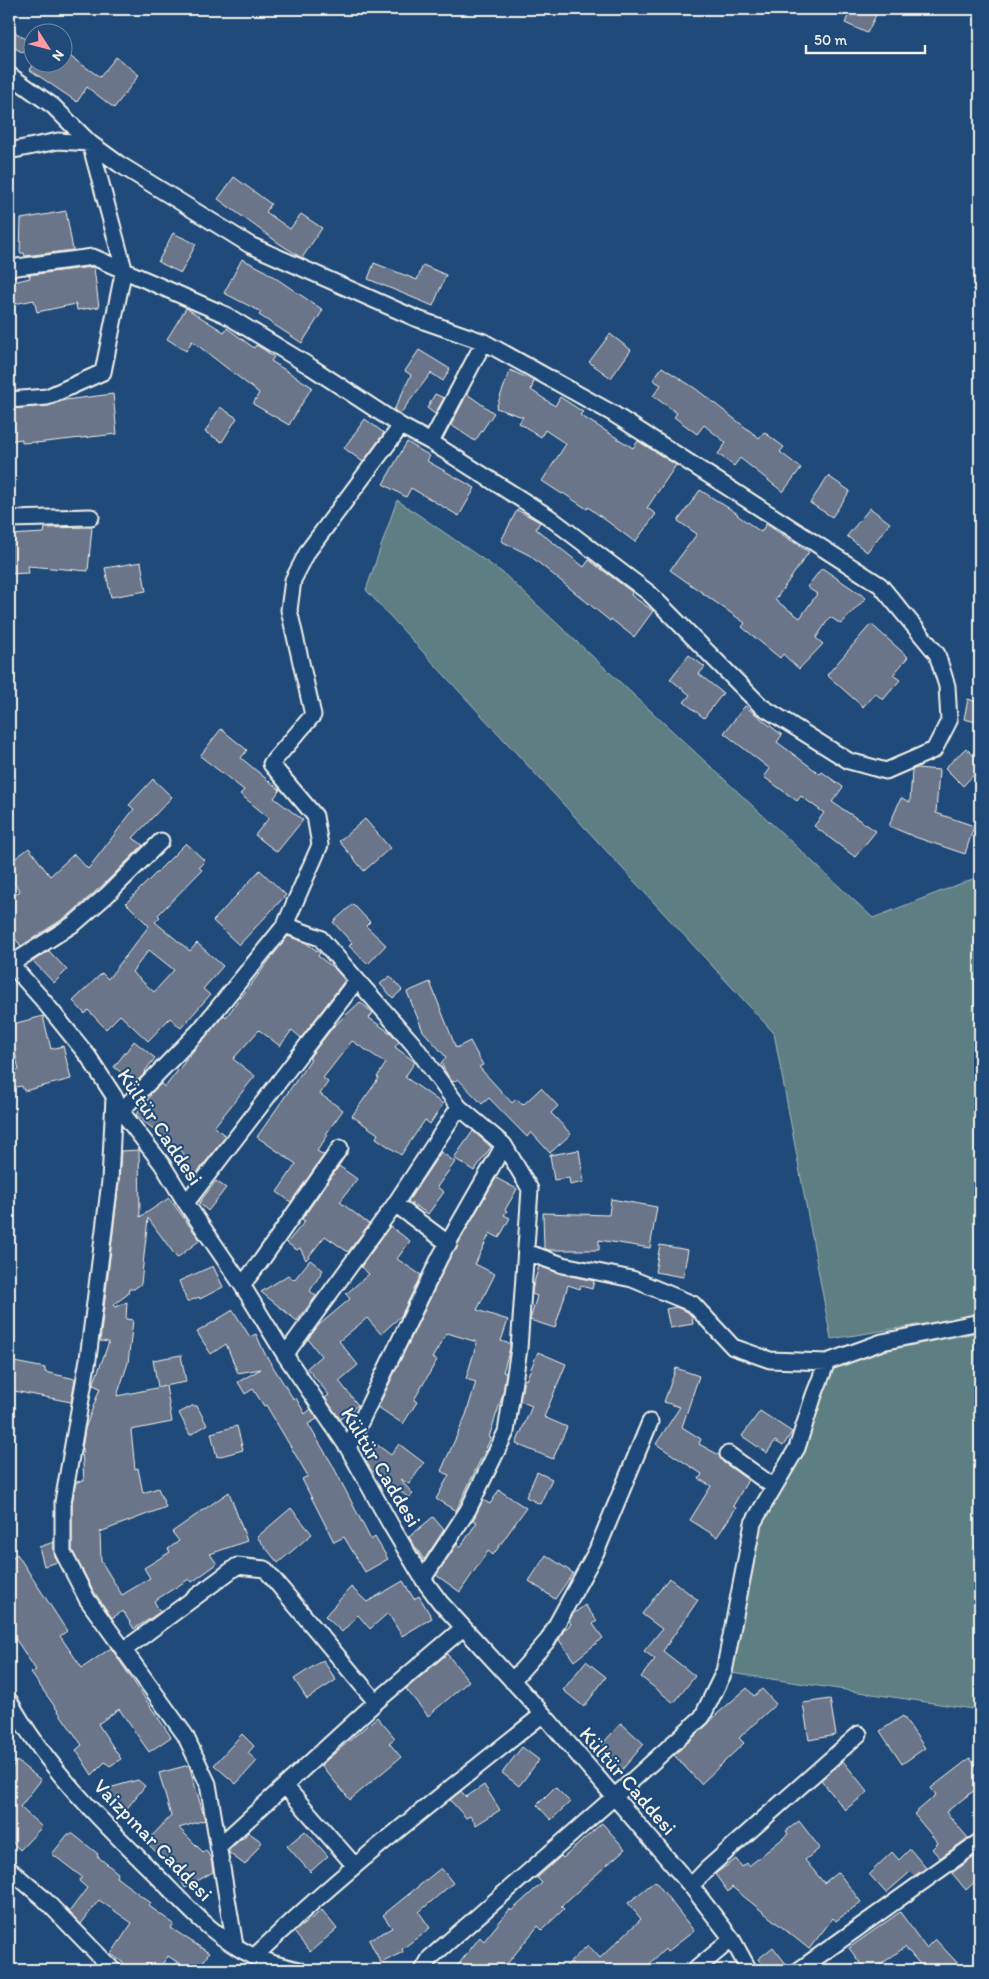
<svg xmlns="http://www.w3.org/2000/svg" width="989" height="1979" viewBox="0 0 989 1979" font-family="Itim,sans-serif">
	<rect width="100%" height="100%" fill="#1f4a7a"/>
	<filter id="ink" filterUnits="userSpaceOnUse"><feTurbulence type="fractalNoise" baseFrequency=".02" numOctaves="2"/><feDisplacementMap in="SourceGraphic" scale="10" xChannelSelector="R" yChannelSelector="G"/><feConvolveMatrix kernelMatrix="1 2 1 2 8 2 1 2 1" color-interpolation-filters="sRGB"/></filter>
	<g filter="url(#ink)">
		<path fill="#5d7e83" stroke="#a8b8b6" d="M397 500 503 573 873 918 980 876V1315L831 1339 774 1033 366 590Z
			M980 1332V1710L724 1672 753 1523 827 1362Z"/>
		<path fill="#6b748a" stroke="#f4f1e8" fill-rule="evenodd" d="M851 9H879L867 33 845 23Z
			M9 28 31 43 23 53 9 44Z
			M62 51 100 77 116 57 139 75 114 108 87 87 77 102 30 70 35 62H62Z
			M234 177 271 204 266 212 290 229 301 214 322 228 302 258 280 244 218 199Z
			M66 211 73 250 25 256 24 253H20L21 219Z
			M173 233 196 244 181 273 158 262Z
			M242 259 262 269 323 310 302 343 259 315 261 312 224 293Z
			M374 263 417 280 423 265 446 275 433 306 368 279Z
			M92 267 94 268 99 307 77 310 76 304 37 312 34 300 9 305V283L30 278 29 275Z
			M186 308 224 332 227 328 254 348 256 345 263 349 274 357 271 361 312 387 289 425 253 404 259 393 192 341 186 351 167 339Z
			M610 334 631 350 611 378 589 362Z
			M419 350 450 369 443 381 431 373 400 414 394 410 411 375 405 371Z
			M662 367 696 389 759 438 764 432 784 447 780 452 801 468 783 492 740 458 734 466 718 454 726 443 704 425 697 434 674 417 677 413 653 396 661 385 653 380Z
			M510 370 534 381 531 390 555 406 560 397 583 412 580 415 633 448 638 441 676 465 647 508 656 514 635 542 588 507 587 509 563 493 562 494 542 481 566 444 545 430 541 437 519 423 523 417 496 408Z
			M113 394 117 434 36 443V442L22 443V439L9 441V409L48 406 65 400Z
			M435 394 444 398 435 414 427 408Z
			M467 394 494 413 475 441 451 425Z
			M220 407 237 418 222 442 205 432Z
			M365 419 384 433 363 462 344 448Z
			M407 442 430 456 427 461 475 488 459 516 411 488 406 497 383 484Z
			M828 476 850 491 832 517 810 503Z
			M700 490 738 514 737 515 761 532 766 524 809 552 775 600 800 618 817 594 807 587 822 568 866 598 841 624 830 617 816 638 823 644 799 669 783 654 780 658 742 627 745 623 670 570 697 534 678 521Z
			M870 508 890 523 867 552 847 536Z
			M517 510 540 522 536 529 584 567 589 560 632 592 631 595 653 611 634 637 611 619 610 621 529 555 501 541Z
			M92 527 88 571 28 566 29 573 9 574V535L44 533 45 528Z
			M141 562 146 591 111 597 105 568Z
			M871 624 908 657 893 675 900 680 883 700 875 693 863 707 827 675Z
			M689 655 705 667 699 674 723 693 704 718 684 702 690 695 670 679Z
			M968 699 980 703V723L964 719Z
			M745 706 782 735 777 742 820 774 822 772 843 787 832 802 876 831 855 857 814 826 824 813 801 796 797 801 764 777 770 769 724 733Z
			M221 729 247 750 241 758 280 790 274 798 303 820 277 852 255 835 269 818 240 794 244 790 200 756Z
			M966 748 980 762V768L963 786 945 768Z
			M917 768 939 770 936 813 974 826 965 854 915 837 889 826 901 798 910 802 912 770Z
			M153 779 172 797 133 838 143 845 105 883 69 915 21 946 9 931V899L20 891 9 876V863L29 848 50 876 74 854 88 869 134 809 129 805Z
			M365 819 390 848 364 871 339 841Z
			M186 843 205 861 199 867 202 870 158 915 160 917 155 922 190 951 197 943 223 966 203 989 210 995 181 1028 170 1018 148 1041 120 1015 106 1029 88 1010 85 1014 73 1001 102 973 108 979 149 926 126 903ZM149 950 174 970 154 992 132 972Z
			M260 870 286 895 239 945 213 921Z
			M353 904 370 922 366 926 386 945 368 964 349 946 352 943 333 922Z
			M288 936 306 943 320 953 318 956 335 969 345 980 301 1038 292 1030 280 1046 259 1030 233 1059 255 1076 214 1127 226 1136 196 1174 180 1159 184 1154 136 1115 151 1095 150 1094 161 1084 165 1087 194 1050 224 1015 226 1017Z
			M49 951 67 970 54 983 33 961Z
			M390 976 402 990 393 998 380 984Z
			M430 982 456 1048 470 1041 483 1065 479 1067 512 1103 516 1099 523 1105 541 1088 558 1106 551 1113 571 1134 550 1153 531 1132 527 1137 489 1098 482 1104 458 1079 453 1082 448 1076 441 1063 446 1057 423 1031 407 992Z
			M360 1002 373 1013 369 1018 392 1034 399 1042 395 1047 415 1062 405 1077 443 1104 430 1124 425 1120 401 1155 376 1138 378 1134 352 1116 379 1078 377 1077 386 1063 352 1041 323 1078 328 1082 320 1094 343 1110 326 1134 328 1135 317 1151 324 1155 291 1202 277 1192 296 1164 257 1137 311 1059 309 1058 333 1027Z
			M43 1016 51 1049 63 1046 71 1079 24 1091 22 1086 9 1088V1072L19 1070 9 1025Z
			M134 1041 155 1058 145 1071 146 1072 135 1083 114 1067Z
			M473 1131 491 1147 474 1171 454 1158Z
			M139 1150 140 1217 169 1198 200 1240 177 1258 148 1218 141 1284 134 1289H129L128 1294 113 1305 115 1307 127 1302 126 1319 133 1320 128 1363 117 1396 166 1386 172 1422 131 1430 135 1469 138 1468 143 1493 158 1488 166 1507 100 1532 101 1561 122 1595 150 1578 144 1568 170 1552 168 1549 179 1541 172 1532 229 1492 247 1541 210 1554 217 1564 192 1582 189 1579 154 1601 160 1612 134 1629 123 1611 112 1618 93 1590 72 1550V1503L76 1482 84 1481 82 1449 85 1429 100 1388 93 1385 109 1342 100 1341 119 1182 121 1151Z
			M579 1150 584 1182 570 1185 569 1178 554 1180 550 1155Z
			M441 1152 455 1162 437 1187 444 1192 428 1214 408 1201Z
			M339 1166 357 1179 340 1202 369 1224 348 1252 325 1236 306 1260 300 1248 297 1250 287 1243 305 1221 302 1219Z
			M496 1178 517 1189 505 1210 507 1211 504 1215 510 1218 499 1238 490 1233 475 1264 495 1274 477 1310 508 1320 501 1341 510 1344V1348L503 1372 506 1373 503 1394 489 1437 491 1438 456 1511 436 1499 449 1475 441 1471 466 1415 476 1382 466 1379 477 1342 447 1333 432 1358 437 1360 414 1400 417 1402 403 1424 378 1407 448 1261Z
			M216 1181 226 1188 208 1211 199 1203Z
			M611 1199 657 1207 650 1248 599 1240V1250H549L544 1248 543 1213 609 1215Z
			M390 1226 410 1241 397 1259 421 1275 401 1316 381 1334 367 1318 339 1341 358 1365 339 1381 358 1405 340 1419 325 1398 329 1395 307 1368 321 1356 308 1339 319 1325 350 1299 346 1294 369 1274 361 1267Z
			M660 1245 688 1250 683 1277 655 1272Z
			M310 1260 323 1270 310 1291 316 1296 297 1321 261 1292 288 1275 294 1280Z
			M213 1266 223 1287 200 1299 199 1297 187 1302 179 1281Z
			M539 1266 561 1274 594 1281 592 1289 581 1286 580 1289 568 1285 555 1328 530 1320 537 1296 532 1294 533 1286Z
			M676 1307 688 1312 692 1317 693 1324 670 1328 666 1309Z
			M233 1310 250 1337 256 1334 265 1354 294 1400 296 1398 305 1414 311 1409 317 1419 308 1424 332 1464 371 1540 375 1537 388 1559 365 1572 344 1537 334 1542 302 1479 308 1476 266 1405 264 1406 253 1389 245 1394 238 1382 261 1369 238 1373 226 1344 211 1354 197 1332Z
			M538 1352 566 1364 544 1417 567 1427 553 1459 516 1444 532 1406 520 1401 524 1379 526 1380Z
			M181 1355 186 1382 158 1387 153 1360Z
			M9 1361 45 1368V1372L75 1379 71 1402 9 1390Z
			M676 1368 699 1376 682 1427 701 1439 699 1444 719 1455 723 1462 748 1480 733 1506 736 1508 717 1537 690 1520 711 1486 699 1479 702 1474 656 1444 680 1407 664 1402Z
			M192 1406H197L207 1425 190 1435 179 1413Z
			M760 1411 792 1432 783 1446 775 1441 767 1453 742 1436Z
			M237 1426 243 1450 217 1457 211 1433Z
			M376 1444 391 1455 399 1444 424 1463 409 1484 400 1479 413 1494 409 1498 371 1470 365 1459Z
			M537 1472 552 1479 540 1504 526 1497Z
			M499 1490 526 1508 493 1555 488 1551 460 1592 436 1575 457 1544 460 1548 477 1522 473 1520 483 1500 490 1504Z
			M291 1508 312 1534 278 1563 257 1537Z
			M433 1517 444 1530 424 1560 409 1537Z
			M54 1542V1552L58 1562 44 1566 39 1547Z
			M17 1554 67 1631 60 1636 82 1668 111 1648 171 1737 149 1752 119 1709 98 1724 121 1759 110 1766 105 1762 92 1775 76 1750 82 1745 31 1673 36 1670 9 1629V1560Z
			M546 1555 573 1573 555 1599 529 1581Z
			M669 1578 698 1600 663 1651 695 1676 674 1703 641 1677 655 1659 644 1651 662 1629 642 1614Z
			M403 1581 414 1599 419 1596 432 1618 402 1636 388 1613 370 1629 358 1615 342 1632 325 1616 351 1587 367 1602Z
			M585 1605 597 1621 593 1624 603 1638 574 1661 559 1640 564 1630 571 1624 569 1621 573 1614Z
			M447 1654 469 1681 428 1716 406 1689Z
			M323 1660 336 1680 307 1699 294 1679Z
			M586 1661 606 1677 584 1707 563 1690Z
			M747 1688 754 1696 762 1689 776 1704 739 1738 744 1743 701 1784 674 1755 708 1724 717 1714Z
			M830 1699 836 1735 809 1740 803 1703Z
			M903 1716 925 1748 902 1764 880 1731Z
			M377 1717 395 1738 389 1743 401 1757 350 1800 321 1765Z
			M621 1723 644 1744 621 1771 597 1750Z
			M242 1734 254 1746 248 1753 257 1761 236 1784 214 1765Z
			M522 1747 539 1760 519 1786 502 1773Z
			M970 1758 980 1772V1786L946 1812 968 1838 940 1858 932 1849 938 1843 914 1814 936 1795 931 1788Z
			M17 1761 41 1780 20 1807 42 1827 20 1850 9 1839V1772Z
			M843 1761 868 1792 845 1810 821 1780Z
			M189 1765 205 1820 179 1828 203 1852 206 1850 211 1859 213 1872 185 1888 177 1873 146 1842 171 1816 159 1773Z
			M138 1780 145 1786 124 1812 98 1791Z
			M484 1785 500 1810 476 1825 470 1816 466 1818 450 1800 461 1791 466 1797Z
			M555 1787 570 1802 551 1820 537 1805Z
			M799 1821 820 1848 805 1860 824 1883 838 1872 861 1902 836 1921 833 1918 809 1949 732 1887 728 1892 715 1874 736 1859 742 1867 747 1863 749 1866 788 1834 786 1831Z
			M602 1823 625 1849 561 1906 564 1909 542 1930 538 1926 502 1970H454L480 1937 484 1941 510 1909 511 1911 542 1883 537 1878 561 1856 563 1858Z
			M305 1831 328 1856 310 1872 287 1846Z
			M248 1832 262 1842 245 1865 229 1853V1850L242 1838 243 1839Z
			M68 1834H73L98 1854 97 1856 118 1873 116 1877 151 1903 149 1906 174 1924 171 1928 209 1953 198 1970H189L168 1956 158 1970H133L111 1954 132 1923 99 1900 81 1924 69 1912 87 1888 79 1881 82 1877 52 1854Z
			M910 1849 926 1868 914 1876 910 1872 886 1893 869 1874 892 1852 899 1860Z
			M980 1853V1877L966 1890 952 1873Z
			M441 1868 453 1883 419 1912 430 1928 402 1949 403 1952 381 1963 369 1940 392 1928 383 1915Z
			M655 1881 694 1931 667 1952 665 1949 643 1970H562L588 1945 600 1958 641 1919 628 1903Z
			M322 1910 337 1929 310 1952 294 1932Z
			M900 1912 926 1948 935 1939 964 1970H925L905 1947 873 1970H865L849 1948Z
			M773 1947 790 1969V1970H766L758 1959Z"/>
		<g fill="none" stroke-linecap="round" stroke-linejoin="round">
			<g stroke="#f4f1e8" stroke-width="19">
				<path id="minor" d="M9 77 11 76 53 106 90 143 119 164 250 245 415 318 484 342 612 413 880 585 937 654 947 686 949 721 934 750 886 771 849 761 761 706 649 593 549 517 431 442 401 426 311 367 226 315 93 257 9 268
					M9 151 58 141 90 143 124 269 103 372 47 397 9 400
					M431 442 484 342
					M9 519 91 517
					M285 925 320 938 414 1045 459 1107 504 1145 530 1189 519 1349 506 1432 468 1510 423 1579
					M9 962 42 999 88 1056 114 1096 121 1111 162 1164 186 1203 242 1285 285 1355 348 1448 392 1527 423 1579 440 1602 543 1714 691 1886 732 1939 749 1970
					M11 964 75 923 107 895 161 841
					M114 1097 110 1181 88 1359 63 1502V1552L87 1599 185 1735 208 1784 235 1946
					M121 1111 199 1031 285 925 320 845 315 816 271 764 313 715 289 610 293 580 308 551 401 426
					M186 1203 357 980
					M395 1204 449 1244
					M526 1252 563 1265 632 1279 693 1304 733 1347 770 1360 827 1362
					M242 1285 261 1261 340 1148
					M285 1355 395 1204 459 1107
					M348 1448 440 1257 504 1145
					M728 1454 774 1487
					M124 1650 237 1566 265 1569 376 1702
					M512 1681 548 1640 597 1550 650 1422
					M9 1700C45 1766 101 1821 154 1873 180 1899 204 1927 235 1946 255 1959 276 1965 299 1970
					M285 1786 355 1866
					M218 1847 376 1702 463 1628
					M9 1869 43 1898 113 1970
					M691 1886 707 1869 859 1734
					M254 1957C344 1869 445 1793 543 1714
					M423 1970 430 1958 613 1798 702 1717 724 1672 753 1523 797 1448 814 1395 827 1362 882 1342 980 1322
					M695 1970 732 1939
					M799 1970 980 1841"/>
			</g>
			<use href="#minor" stroke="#1f4a7a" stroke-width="15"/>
		</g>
	</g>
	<g text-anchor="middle" stroke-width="4" stroke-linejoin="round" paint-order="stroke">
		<g font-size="21" fill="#f4f1e8" stroke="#1f4a7a">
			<text transform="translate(160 1127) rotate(56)" y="7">Kültür Caddesi</text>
			<text transform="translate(381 1467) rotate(59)" y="7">Kültür Caddesi</text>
			<text transform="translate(628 1781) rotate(49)" y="7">Kültür Caddesi</text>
			<text transform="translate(153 1840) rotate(46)" y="7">Vaizpınar Caddesi</text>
		</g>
	</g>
	<rect width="989" height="1979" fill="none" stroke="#1f4a7a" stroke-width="30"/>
	<rect x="15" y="15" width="959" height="1949" fill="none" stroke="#f4f1e8" stroke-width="2" filter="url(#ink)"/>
	<g transform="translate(48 48) rotate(126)"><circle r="24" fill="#1f4a7a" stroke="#748da6"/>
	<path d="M0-4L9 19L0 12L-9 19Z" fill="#ff9aa2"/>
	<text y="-8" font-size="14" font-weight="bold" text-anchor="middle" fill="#f4f1e8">N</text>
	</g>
	<path d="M806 45v8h119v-8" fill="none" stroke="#f4f1e8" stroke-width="2.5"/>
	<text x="814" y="45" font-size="15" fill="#f4f1e8" stroke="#1f4a7a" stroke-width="4" paint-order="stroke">50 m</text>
</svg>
